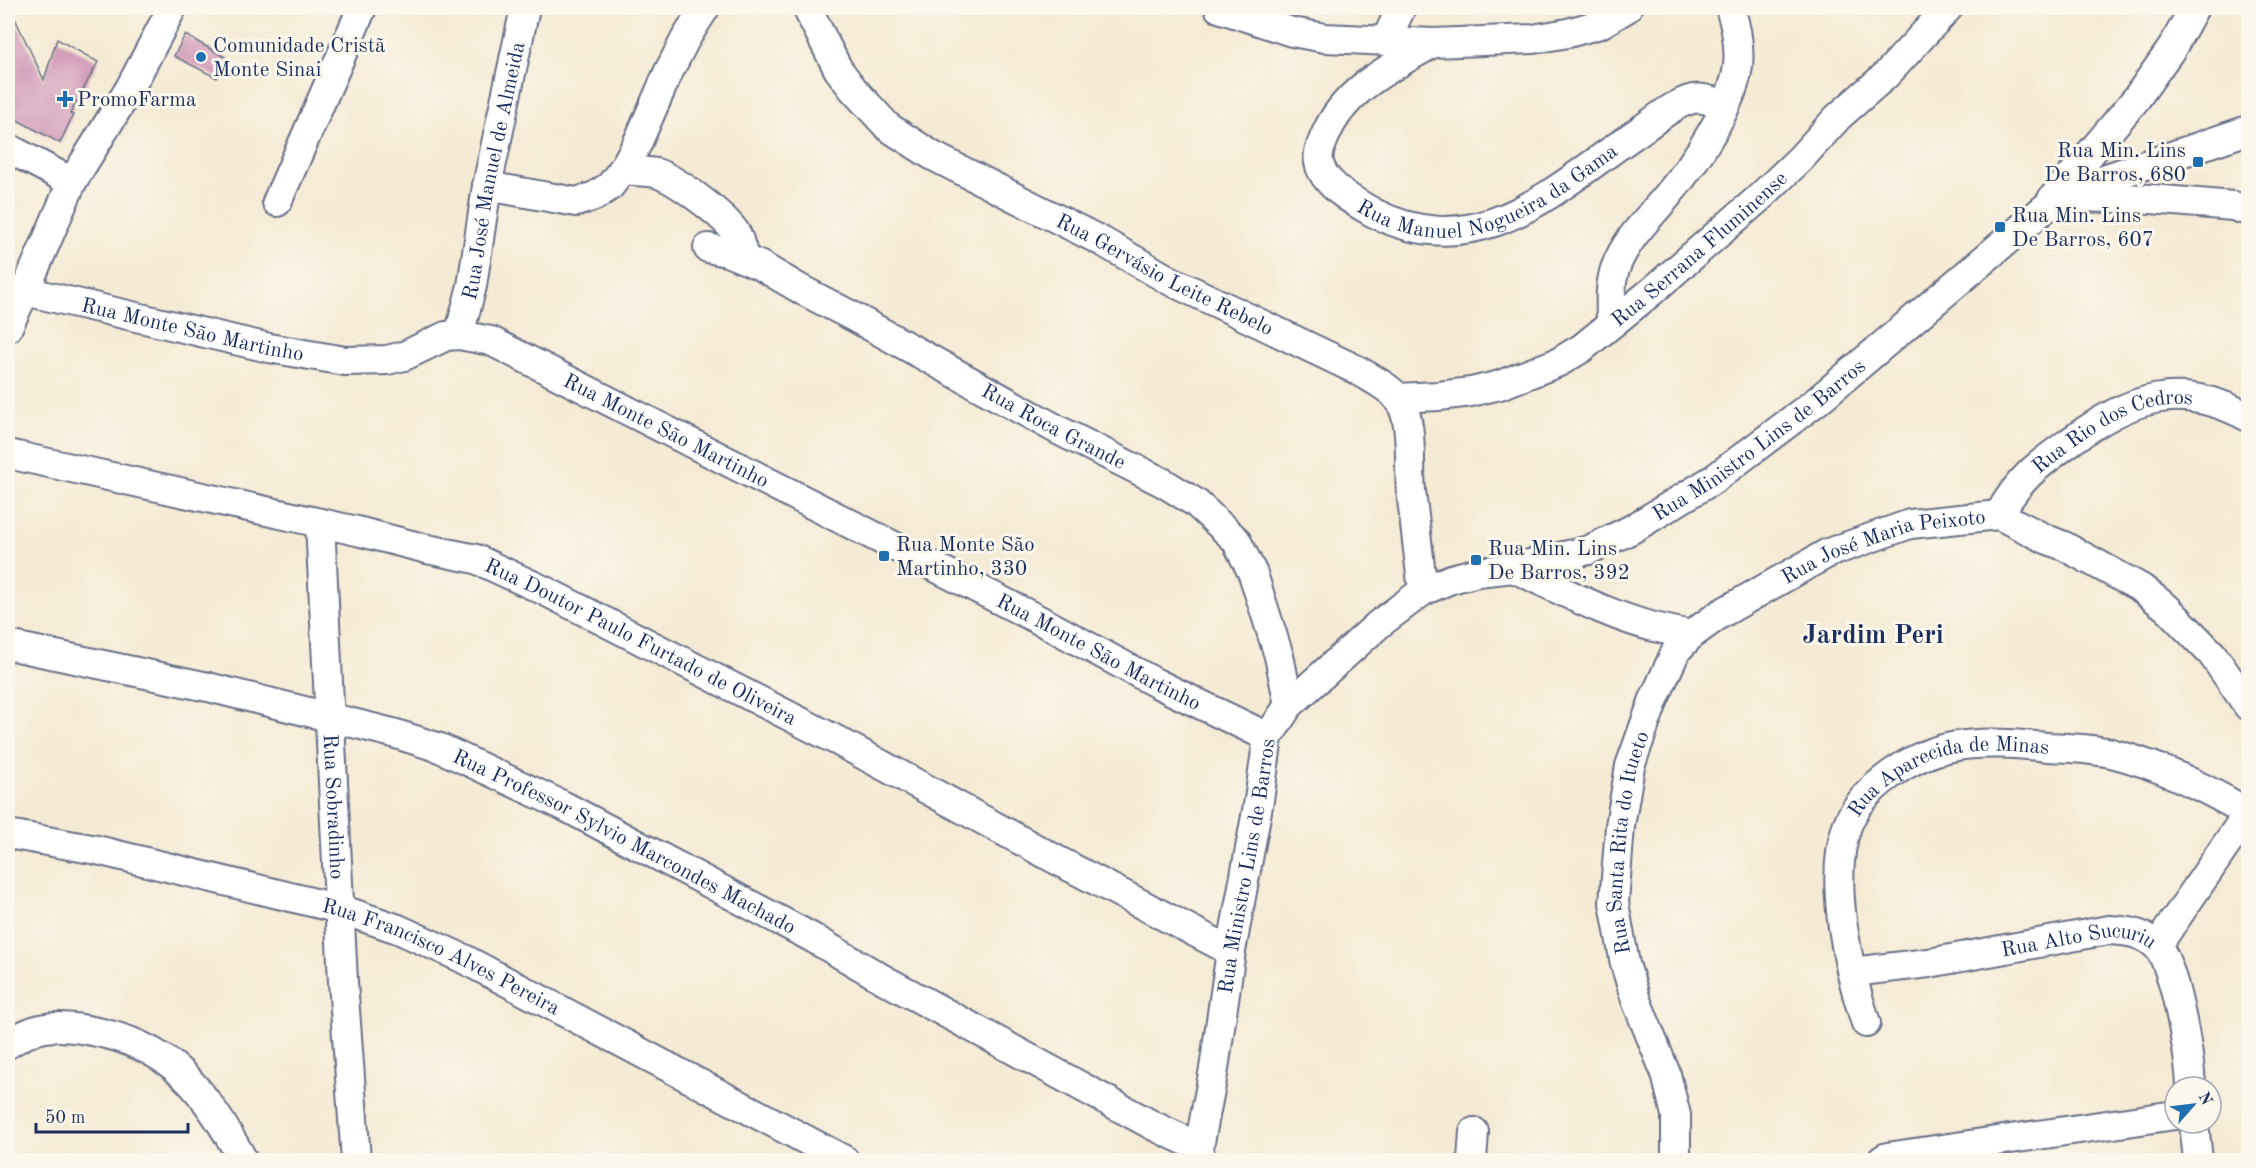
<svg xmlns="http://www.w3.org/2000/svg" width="2256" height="1168" viewBox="0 0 2256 1168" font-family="'Old Standard TT',serif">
	<rect width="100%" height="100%" fill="#fbf7ec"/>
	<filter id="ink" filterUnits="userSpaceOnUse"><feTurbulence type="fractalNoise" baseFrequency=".0167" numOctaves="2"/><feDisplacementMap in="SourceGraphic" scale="12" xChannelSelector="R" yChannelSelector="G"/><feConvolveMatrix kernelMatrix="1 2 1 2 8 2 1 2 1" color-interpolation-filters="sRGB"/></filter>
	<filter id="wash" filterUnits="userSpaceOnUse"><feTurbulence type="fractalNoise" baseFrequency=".008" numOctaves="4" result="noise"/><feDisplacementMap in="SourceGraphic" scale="24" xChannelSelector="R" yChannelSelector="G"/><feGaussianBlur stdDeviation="1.35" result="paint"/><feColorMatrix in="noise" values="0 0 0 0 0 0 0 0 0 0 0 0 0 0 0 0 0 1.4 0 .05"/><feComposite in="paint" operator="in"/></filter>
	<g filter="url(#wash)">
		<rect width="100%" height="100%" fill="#f5ead3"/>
		<g id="blocks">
			<path fill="#cd91b2" d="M8 8H10L44 80 57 39 98 62 70 114 73 115 60 143 8 115Z
				M185 35 227 58 217 78 174 56Z"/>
		</g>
	</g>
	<g filter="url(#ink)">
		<use href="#blocks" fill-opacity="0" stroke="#677087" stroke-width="1.5"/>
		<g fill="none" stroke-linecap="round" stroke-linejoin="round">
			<g stroke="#677087" stroke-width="32">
				<g id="minor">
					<path id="s1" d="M807 8 838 69 853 89 888 127 933 156 1103 242 1169 280 1355 369C1369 377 1386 385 1397 397 1415 419 1408 464 1411 491 1415 524 1419 557 1423 591"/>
					<path d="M1219 8 1292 32 1325 38 1433 43 1533 39 1568 33 1600 24 1627 8"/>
					<path d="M1386 40 1401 8"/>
					<path id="s2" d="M1433 43C1391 68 1345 88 1325 136 1321 146 1316 155 1320 166 1327 187 1356 203 1374 213 1479 266 1553 190 1635 134 1652 123 1672 104 1693 99 1704 97 1714 102 1724 105"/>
					<path d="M8 148 72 182"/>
					<path d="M623 169C635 173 645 170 656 173 676 179 727 217 737 235 740 242 742 251 744 258"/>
					<path d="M487 186 576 202 595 196 610 186 623 169 637 144 668 73 686 38 705 8"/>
					<path d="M2073 197 2152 199 2233 206 2248 211"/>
					<path d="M2052 199 2136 99 2172 48 2194 8"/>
					<path d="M277 202 362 8"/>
					<path id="s3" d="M708 248 727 252 761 266 802 290 852 316 1060 431 1164 483 1196 503 1236 540 1253 574 1279 656 1289 705"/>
					<path id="s4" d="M25 291 269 348 345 361 387 360 404 356 446 336 459 335 491 341 1047 624 1156 683 1268 737"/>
					<path d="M1611 324C1611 306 1609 287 1615 269 1625 240 1649 218 1668 195 1694 164 1733 106 1738 66 1740 46 1736 26 1730 8"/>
					<path d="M8 327 25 291 72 182 130 88 172 8"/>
					<path id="s5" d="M459 335 472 286 487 186 525 8"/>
					<path id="s6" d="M1397 398 1439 396 1471 392 1500 385 1559 362 1582 348 1651 292 1758 199 1801 158 1838 117 1886 75 1948 8"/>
					<path id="s7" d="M8 454 357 531 427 549 476 559 545 591 838 741 1053 858 1231 951"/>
					<path id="s8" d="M1999 515C2019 478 2038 465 2071 441 2131 397 2179 380 2248 417"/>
					<path id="s9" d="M320 523 343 982 356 1160"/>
					<path d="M1513 568C1558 588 1602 613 1650 626 1663 629 1677 632 1691 635"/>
					<path id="s10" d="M8 645 208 687 393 733 440 748 564 806 811 937 883 979 1154 1126 1199 1147"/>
					<path id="s11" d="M8 834 97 850 340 909 398 929 462 958 844 1160"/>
					<path d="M2157 946 2248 813"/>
					<path id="s12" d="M1852 972 1929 963 2109 930C2127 931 2141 932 2156 945 2175 963 2190 1059 2191 1087"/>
					<path id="s13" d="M1866 1023C1848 969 1828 881 1847 826 1861 788 1913 754 1952 747 1983 741 2017 744 2048 747 2070 748 2090 748 2111 753 2159 765 2206 788 2248 813"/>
					<path d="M8 1044C35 1026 54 1024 87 1030 172 1044 203 1089 243 1160"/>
					<path d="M2194 1123 2198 1160"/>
					<path id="s14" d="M1200 1160 1199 1147 1214 1069 1231 951 1259 800 1268 737 1289 705 1379 624 1423 591 1451 579 1478 572 1513 568 1589 550 1632 529 1714 479 1817 401 2045 208 2071 197 2104 179 2248 130"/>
					<path d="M1472 1160 1474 1132"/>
					<path id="s15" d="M1676 1160V1115L1666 1074 1636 1000 1625 964 1614 903 1620 826 1630 766 1654 699 1676 651 1691 635 1720 614 1828 553 1910 524 1999 515 2046 539 2064 546 2141 588 2167 608 2212 654 2248 706"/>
					<path d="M1882 1160 1887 1157 2175 1115"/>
				</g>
			</g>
			<use href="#minor" stroke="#fff" stroke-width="28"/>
		</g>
	</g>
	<g fill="#1f6fb2" stroke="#fbf7ec" stroke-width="2">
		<circle cx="201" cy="57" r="6"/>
		<path d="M62 90h6v6h6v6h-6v6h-6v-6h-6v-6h6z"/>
		<rect x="2192" y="156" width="12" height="12" rx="3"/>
		<rect x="1994" y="221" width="12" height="12" rx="3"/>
		<rect x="878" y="550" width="12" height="12" rx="3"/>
		<rect x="1470" y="554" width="12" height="12" rx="3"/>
	</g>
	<g text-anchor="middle" stroke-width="6" stroke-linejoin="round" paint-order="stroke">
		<g font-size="21" fill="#1b2f5e" stroke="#fbf7ec" text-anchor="start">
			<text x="213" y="52">Comunidade Cristã<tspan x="213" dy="24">Monte Sinai</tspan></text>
			<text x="77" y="106">PromoFarma</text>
			<text x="2186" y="157" text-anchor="end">Rua Min. Lins<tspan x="2186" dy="24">De Barros, 680</tspan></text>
			<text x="2012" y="222">Rua Min. Lins<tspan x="2012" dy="24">De Barros, 607</tspan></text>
			<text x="896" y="551">Rua Monte São<tspan x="896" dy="24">Martinho, 330</tspan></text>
			<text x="1488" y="555">Rua Min. Lins<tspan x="1488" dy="24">De Barros, 392</tspan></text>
		</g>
		<g font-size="21" fill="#1b2f5e" stroke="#fbf7ec">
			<text dy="7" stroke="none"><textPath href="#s2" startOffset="374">Rua Manuel Nogueira da Gama</textPath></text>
			<text dy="7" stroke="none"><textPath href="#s5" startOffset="168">Rua José Manuel de Almeida</textPath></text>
			<text dy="7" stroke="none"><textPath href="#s6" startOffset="348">Rua Serrana Fluminense</textPath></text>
			<text dy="7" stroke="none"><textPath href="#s1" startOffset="459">Rua Gervásio Leite Rebelo</textPath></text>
			<text dy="7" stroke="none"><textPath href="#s4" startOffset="172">Rua Monte São Martinho</textPath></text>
			<text dy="7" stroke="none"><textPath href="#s3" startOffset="390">Rua Roca Grande</textPath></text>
			<text dy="7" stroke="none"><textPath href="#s4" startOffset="676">Rua Monte São Martinho</textPath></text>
			<text dy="7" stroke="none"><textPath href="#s8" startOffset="148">Rua Rio dos Cedros</textPath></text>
			<text dy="7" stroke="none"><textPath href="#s14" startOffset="1018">Rua Ministro Lins de Barros</textPath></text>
			<text dy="7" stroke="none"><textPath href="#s15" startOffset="766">Rua José Maria Peixoto</textPath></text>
			<text dy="7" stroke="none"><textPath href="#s7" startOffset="664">Rua Doutor Paulo Furtado de Oliveira</textPath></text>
			<text dy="7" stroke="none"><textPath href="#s4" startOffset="1162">Rua Monte São Martinho</textPath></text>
			<text dy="7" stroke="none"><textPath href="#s13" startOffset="324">Rua Aparecida de Minas</textPath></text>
			<text dy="7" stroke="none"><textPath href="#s9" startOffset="284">Rua Sobradinho</textPath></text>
			<text dy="7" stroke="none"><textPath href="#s10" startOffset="651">Rua Professor Sylvio Marcondes Machado</textPath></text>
			<text dy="7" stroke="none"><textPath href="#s15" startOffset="328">Rua Santa Rita do Itueto</textPath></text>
			<text dy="7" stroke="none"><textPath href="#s14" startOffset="298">Rua Ministro Lins de Barros</textPath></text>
			<text dy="7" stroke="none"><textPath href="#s12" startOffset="230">Rua Alto Sucuriu</textPath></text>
			<text dy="7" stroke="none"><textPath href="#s11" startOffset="452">Rua Francisco Alves Pereira</textPath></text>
		</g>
		<g font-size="27" font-weight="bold" fill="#1b2f5e" stroke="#fbf7ec">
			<text x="1873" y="643">Jardim Peri</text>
		</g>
	</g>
	<rect width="2256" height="1168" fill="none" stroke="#fbf7ec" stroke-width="30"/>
	<g transform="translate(2193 1105) rotate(62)"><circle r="28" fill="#fbf7ec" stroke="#a1a7b3" stroke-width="1.5"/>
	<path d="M0-4.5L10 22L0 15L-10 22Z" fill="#1f6fb2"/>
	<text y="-9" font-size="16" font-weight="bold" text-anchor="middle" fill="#1b2f5e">N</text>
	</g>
	<path d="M36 1123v9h152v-9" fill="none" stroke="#1b2f5e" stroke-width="3"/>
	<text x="45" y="1123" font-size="18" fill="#1b2f5e" stroke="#fbf7ec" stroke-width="4.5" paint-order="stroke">50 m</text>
</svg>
